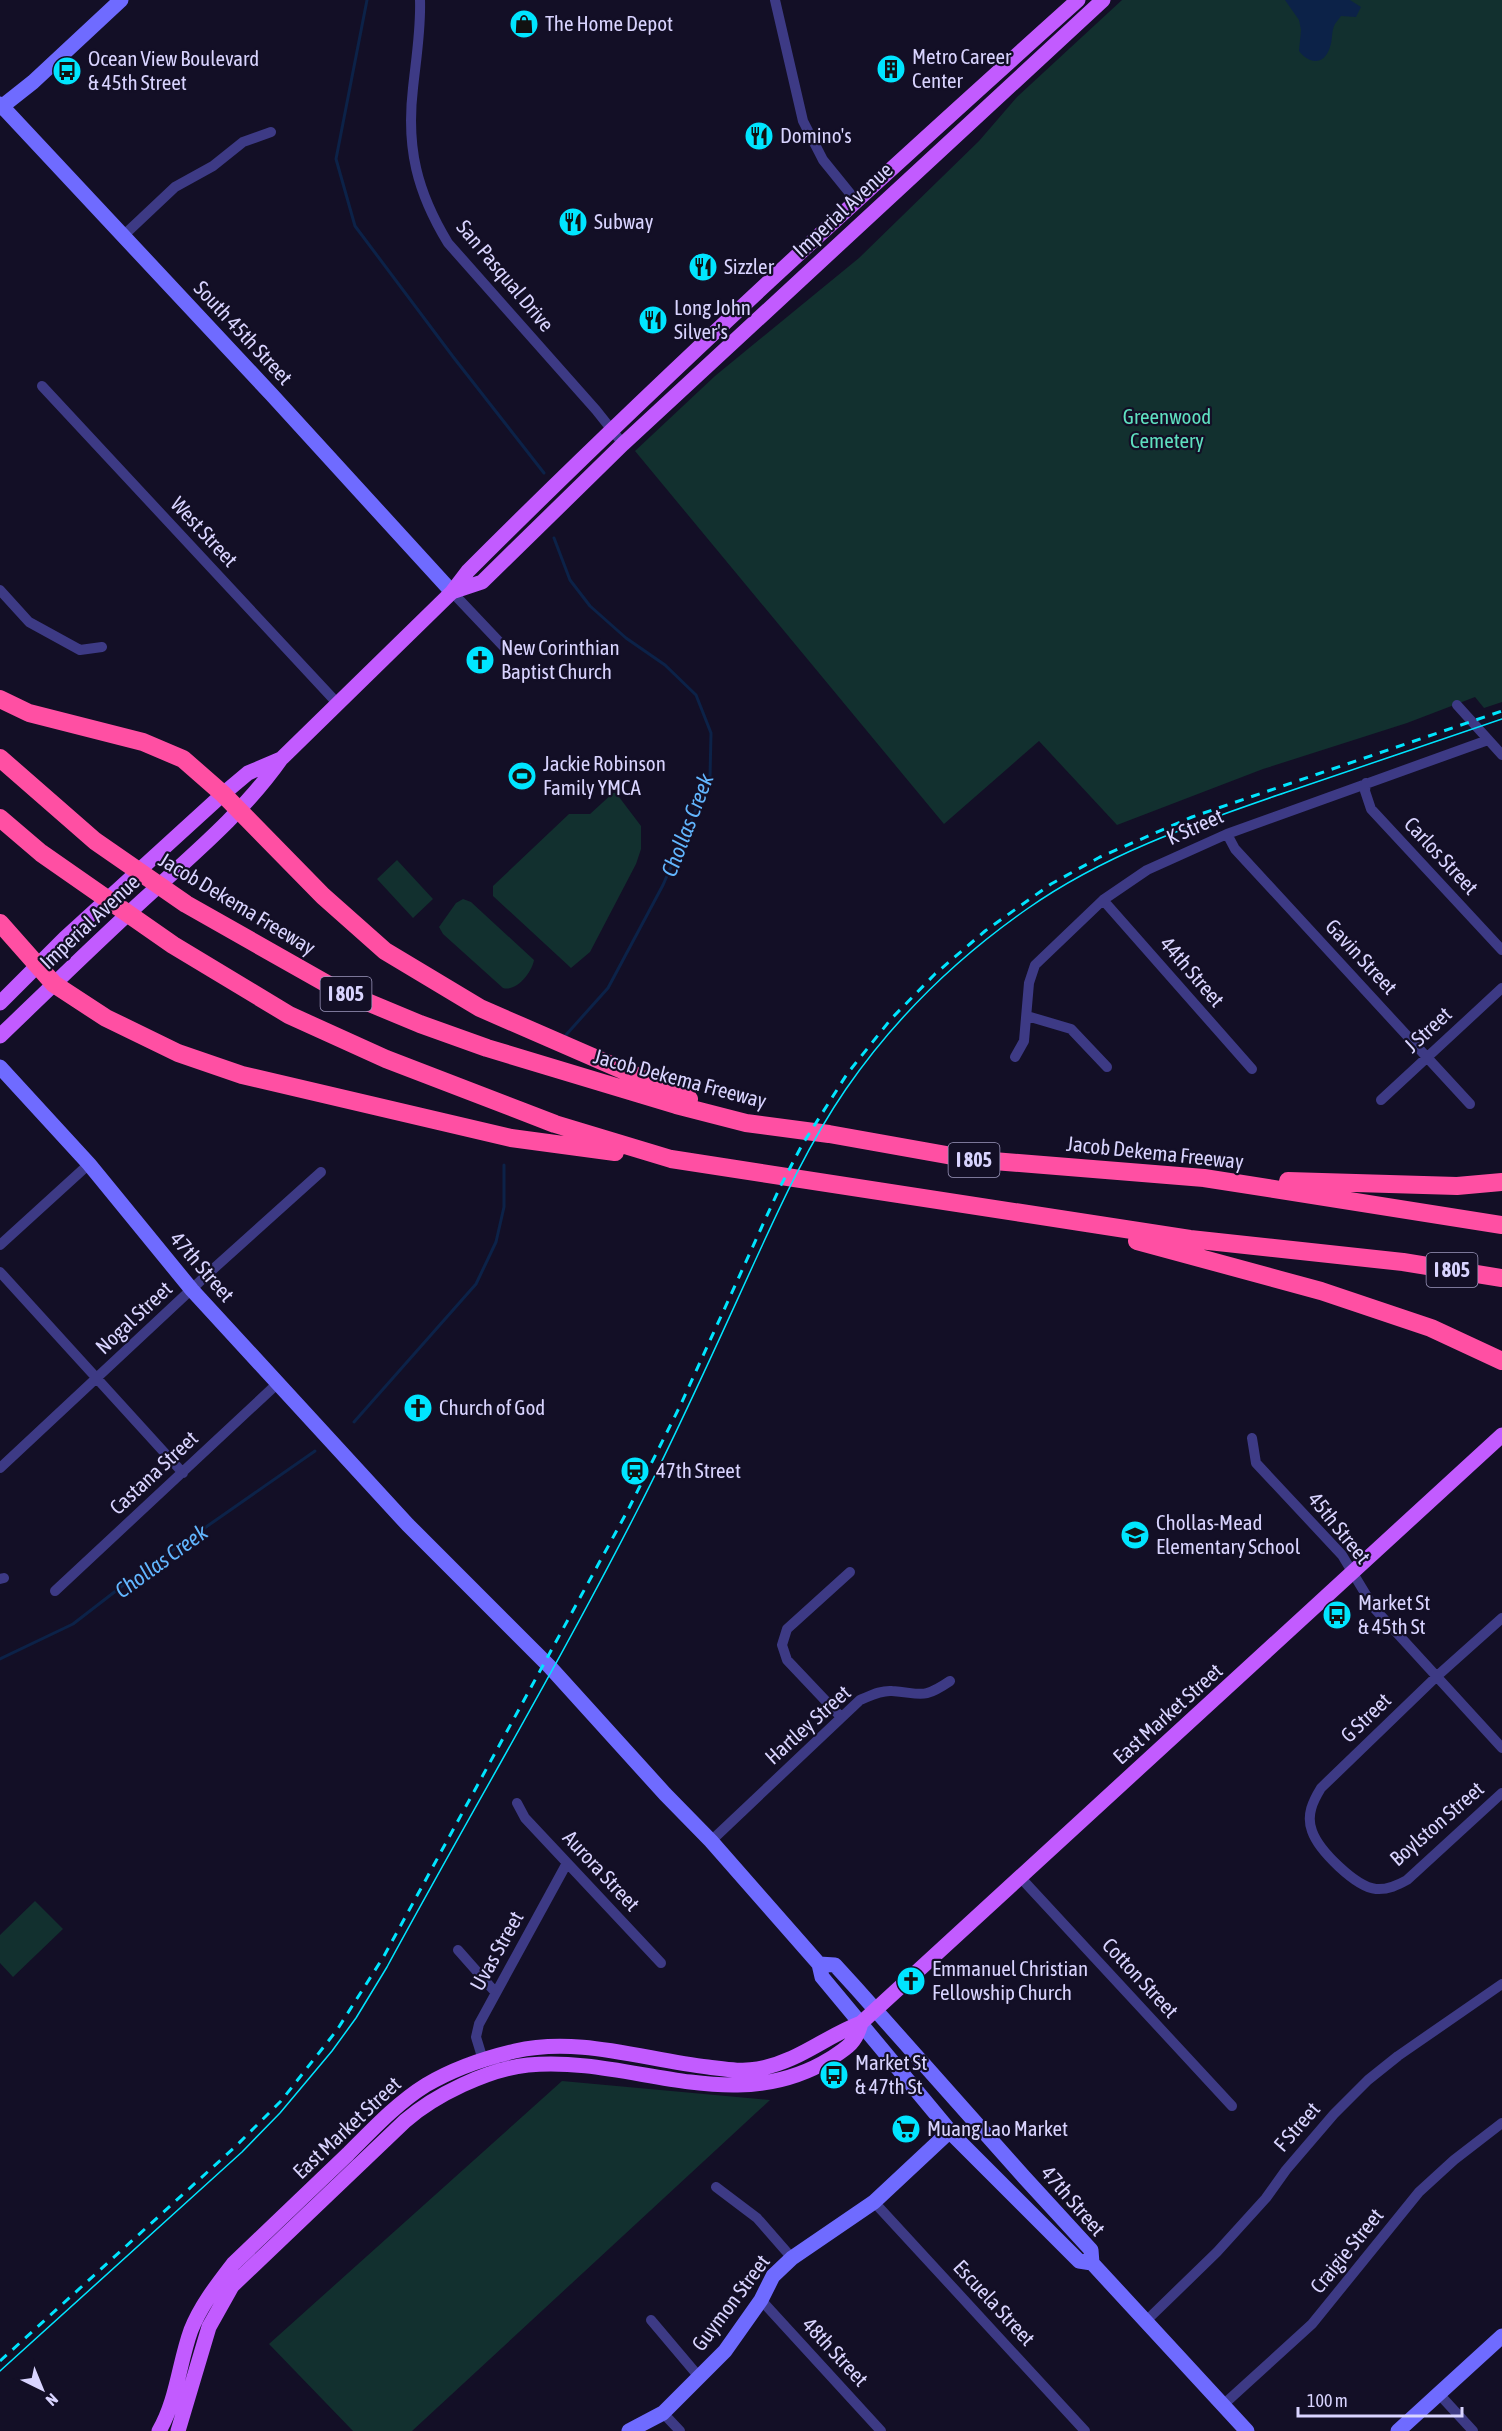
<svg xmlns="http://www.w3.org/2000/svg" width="1502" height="2431" viewBox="0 0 1502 2431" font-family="'Asap Condensed',sans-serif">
	<rect width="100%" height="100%" fill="#130f26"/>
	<path fill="#12302f" d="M1122 0H1502V702L1484 708 1475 697 1407 723 1263 769 1117 825 1039 741 944 824 635 451 715 376 859 258 979 141 1017 97Z
		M613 793H616L641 826V849L636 864 590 952 571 968 493 896V886L569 814H590Z
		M397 860 433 899 413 918 377 879Z
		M463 899 471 902 534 960C532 972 517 992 503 988L443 934 439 927 456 903Z
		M35 1901 63 1929 13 1977 0 1963V1935Z
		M562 2081 770 2100 412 2431H353L269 2344Z"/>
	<path fill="#0c2248" d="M1285 0H1350L1361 7 1356 17 1341 16C1339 19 1337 21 1335 24 1331 31 1333 39 1330 47 1324 66 1309 64 1299 51L1301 30 1299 20Z"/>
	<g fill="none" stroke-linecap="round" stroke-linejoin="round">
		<path stroke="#0c2248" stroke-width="3" d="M367 0 336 159 355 226 454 358 544 473
			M554 538 570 580 590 606 626 638 665 665 696 695 711 733 710 777 663 885 608 988 565 1036
			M354 1422 476 1284 496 1242 504 1207V1165
			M0 1659 73 1624 130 1580 315 1451"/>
		<path stroke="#3d3a85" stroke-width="10" d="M420 0C421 30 416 59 413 88 406 148 417 192 448 243L596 410 623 444
			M775 0 803 121 823 160 857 202
			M123 236 175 187 213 166 243 142 271 132
			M42 386 338 704
			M0 590 29 622 80 650 102 647
			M452 592 506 649 522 651
			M1457 705 1502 755
			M1366 783 1365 791 1371 809 1502 950
			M1227 834 1235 849 1470 1104
			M1103 900 1252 1069
			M1027 1016 1071 1029 1107 1067
			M1015 1057 1024 1041 1029 983 1035 965 1103 900 1147 870 1227 834 1488 740
			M1381 1100 1502 988
			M0 1245 89 1164
			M0 1272 183 1473
			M1252 1438 1256 1463 1342 1555 1374 1608 1502 1748
			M0 1468 211 1271 321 1172
			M0 1579 4 1578
			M55 1591 278 1383
			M1502 1618 1436 1677 1321 1788C1313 1801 1306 1815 1312 1831 1319 1851 1356 1887 1376 1889 1388 1890 1398 1885 1407 1880L1502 1793
			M841 1717 787 1660 782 1645 787 1629 850 1572
			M517 1803 525 1818 661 1963
			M711 1841 860 1700C870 1696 881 1690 892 1691 922 1693 922 1700 950 1681
			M1020 1877 1232 2106
			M458 1950 496 1993
			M483 2060 476 2037 479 2024 567 1863
			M716 2187 757 2218 792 2258
			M874 2202 1085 2431
			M761 2300 881 2431
			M651 2320 700 2378
			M1146 2321 1217 2252 1266 2198 1286 2170 1334 2114 1368 2080 1398 2056 1502 1984
			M1439 2394 1473 2431
			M1223 2405 1312 2324 1419 2192 1454 2160 1502 2123
			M663 2413 680 2431"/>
		<path stroke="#6f6bff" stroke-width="15" d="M0 104 272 395 452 592
			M0 108 33 82 121 0
			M0 1067 89 1164 192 1290 408 1525 550 1667 665 1794 711 1841 819 1964 822 1977 955 2137 1079 2261 1092 2263 1247 2431
			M819 1964 835 1965 856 1988 1024 2177 1091 2250 1092 2263
			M629 2431 663 2413 725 2351 761 2300 773 2276 792 2258 874 2202 950 2131
			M1398 2431 1502 2336"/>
		<path stroke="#c25bff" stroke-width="15" d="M452 592 482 582 623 444 1103 0
			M0 1003 65 938 223 794 248 773 281 759
			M0 1036C48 990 95 944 143 900 192 855 243 813 281 759L452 592 468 571C665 374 871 186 1078 0
			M159 2431C177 2400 179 2363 191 2330 201 2305 217 2285 233 2264 272 2227 310 2190 348 2154 372 2130 397 2103 426 2085 453 2069 485 2058 515 2051 579 2036 645 2060 708 2067 725 2069 741 2072 758 2069 800 2061 824 2037 861 2023L1502 1435
			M178 2431 209 2327 232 2286 405 2121C435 2095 488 2069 528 2065 630 2055 733 2119 830 2059 847 2048 856 2043 861 2023"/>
		<path stroke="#ff4fa3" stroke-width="18" d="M0 699 29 713 143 742 183 759 223 794 323 896 385 951 480 1008 689 1099
			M0 758 95 841 186 904 336 989 420 1024 487 1048 676 1105 746 1123 829 1134 969 1159 1204 1178 1502 1225
			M0 818 41 853 173 945 289 1015 386 1059 555 1124 671 1159 1190 1239 1403 1262 1502 1278
			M0 923 54 984 106 1018 178 1053 242 1075 511 1138 615 1152
			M1288 1181 1457 1186 1502 1182
			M1137 1241 1321 1291 1431 1328 1502 1361"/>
		<path stroke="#00e5ff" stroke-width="1.5" d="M0 2371 242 2152 280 2113 332 2051 356 2018 387 1967C470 1814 559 1664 638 1509 680 1427 717 1344 755 1261 782 1202 809 1143 846 1089 895 1018 957 958 1027 909 1105 854 1194 824 1284 793 1357 768 1429 744 1502 719"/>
		<path stroke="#00e5ff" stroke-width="3" stroke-dasharray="9 8" stroke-linecap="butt" d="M0 2361 236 2146 281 2101 337 2030 384 1956 628 1510 681 1404 780 1187 802 1145 847 1074 891 1019 935 974 985 931 1051 884 1100 857 1192 817 1502 711"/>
	</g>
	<defs>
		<g id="shop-disc" transform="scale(1.5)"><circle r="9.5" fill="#00e5ff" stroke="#130f26"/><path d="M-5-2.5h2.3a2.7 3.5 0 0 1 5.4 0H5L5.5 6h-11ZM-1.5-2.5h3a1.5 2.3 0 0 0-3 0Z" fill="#111"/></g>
		<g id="building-disc" transform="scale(1.5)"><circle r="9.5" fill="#00e5ff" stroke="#130f26"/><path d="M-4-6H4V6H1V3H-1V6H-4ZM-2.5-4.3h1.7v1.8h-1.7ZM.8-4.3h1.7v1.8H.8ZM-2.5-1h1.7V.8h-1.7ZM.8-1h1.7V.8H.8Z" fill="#111"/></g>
		<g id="bus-disc" transform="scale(1.5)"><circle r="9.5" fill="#00e5ff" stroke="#130f26"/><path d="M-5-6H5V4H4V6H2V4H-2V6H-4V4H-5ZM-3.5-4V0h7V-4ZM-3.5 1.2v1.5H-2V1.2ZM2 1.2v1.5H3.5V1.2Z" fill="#111"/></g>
		<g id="restaurant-disc" transform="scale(1.5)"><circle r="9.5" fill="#00e5ff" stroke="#130f26"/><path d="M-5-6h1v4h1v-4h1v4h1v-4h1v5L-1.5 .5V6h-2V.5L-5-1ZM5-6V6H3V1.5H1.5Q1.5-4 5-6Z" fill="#111"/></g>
		<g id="church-disc" transform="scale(1.5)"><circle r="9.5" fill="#00e5ff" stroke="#130f26"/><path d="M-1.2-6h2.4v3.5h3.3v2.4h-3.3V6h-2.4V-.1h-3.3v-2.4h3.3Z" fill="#111"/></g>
		<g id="stadium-disc" transform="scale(1.5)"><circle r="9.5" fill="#00e5ff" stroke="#130f26"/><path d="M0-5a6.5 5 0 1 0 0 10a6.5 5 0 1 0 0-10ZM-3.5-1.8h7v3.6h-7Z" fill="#111"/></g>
		<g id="station-disc" transform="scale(1.5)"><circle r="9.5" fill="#00e5ff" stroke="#130f26"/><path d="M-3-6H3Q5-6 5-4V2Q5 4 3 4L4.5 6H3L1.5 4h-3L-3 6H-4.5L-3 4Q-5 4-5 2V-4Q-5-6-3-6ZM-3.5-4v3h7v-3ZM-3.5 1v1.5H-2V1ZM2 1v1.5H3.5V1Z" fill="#111"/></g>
		<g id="school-disc" transform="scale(1.5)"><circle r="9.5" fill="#00e5ff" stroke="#130f26"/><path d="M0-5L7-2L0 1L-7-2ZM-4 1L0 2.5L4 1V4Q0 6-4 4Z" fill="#111"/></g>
		<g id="supermarket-disc" transform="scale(1.5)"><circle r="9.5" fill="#00e5ff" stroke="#130f26"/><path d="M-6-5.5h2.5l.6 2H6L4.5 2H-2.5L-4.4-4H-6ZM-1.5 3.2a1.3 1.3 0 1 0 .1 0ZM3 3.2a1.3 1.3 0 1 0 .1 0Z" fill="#111"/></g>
	</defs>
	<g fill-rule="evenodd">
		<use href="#shop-disc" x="524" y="24"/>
		<use href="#building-disc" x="891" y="69"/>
		<use href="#bus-disc" x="67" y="71"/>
		<use href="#restaurant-disc" x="759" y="136"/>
		<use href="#restaurant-disc" x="573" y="222"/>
		<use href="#restaurant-disc" x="703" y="267"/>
		<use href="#restaurant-disc" x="653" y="320"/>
		<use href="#church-disc" x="480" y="660"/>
		<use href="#stadium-disc" x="522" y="776"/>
		<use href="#church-disc" x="418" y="1408"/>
		<use href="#station-disc" x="635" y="1471"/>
		<use href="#school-disc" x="1135" y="1535"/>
		<use href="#bus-disc" x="1337" y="1615"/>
		<use href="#church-disc" x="911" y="1981"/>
		<use href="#bus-disc" x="834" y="2075"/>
		<use href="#supermarket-disc" x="906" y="2129"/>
	</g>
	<g text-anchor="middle" stroke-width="4.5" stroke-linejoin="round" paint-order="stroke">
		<g fill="#130f26" stroke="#9e99be" stroke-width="1.5">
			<rect x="320.5" y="977" width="51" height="34" rx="4.5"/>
			<rect x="948.5" y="1143" width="51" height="34" rx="4.5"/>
			<rect x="1426.5" y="1253" width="51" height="34" rx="4.5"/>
		</g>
		<g font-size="20" font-weight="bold" fill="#d9d4ff">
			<text x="346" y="1001">I 805</text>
			<text x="974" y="1167">I 805</text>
			<text x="1452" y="1277">I 805</text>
		</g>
		<g font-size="21" fill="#d9d4ff" stroke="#130f26" text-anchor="start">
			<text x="545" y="31">The Home Depot</text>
			<text x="912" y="64">Metro Career<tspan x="912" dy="24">Center</tspan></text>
			<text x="88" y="66">Ocean View Boulevard<tspan x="88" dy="24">&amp; 45th Street</tspan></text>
			<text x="780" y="143">Domino's</text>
			<text x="594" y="229">Subway</text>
			<text x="724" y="274">Sizzler</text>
			<text x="674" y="315">Long John<tspan x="674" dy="24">Silver's</tspan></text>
			<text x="501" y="655">New Corinthian<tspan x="501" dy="24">Baptist Church</tspan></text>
			<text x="543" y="771">Jackie Robinson<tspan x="543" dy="24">Family YMCA</tspan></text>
			<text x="439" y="1415">Church of God</text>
			<text x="656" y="1478">47th Street</text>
			<text x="1156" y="1530">Chollas-Mead<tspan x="1156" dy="24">Elementary School</tspan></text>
			<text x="1358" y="1610">Market St<tspan x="1358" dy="24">&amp; 45th St</tspan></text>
			<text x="932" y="1976">Emmanuel Christian<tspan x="932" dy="24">Fellowship Church</tspan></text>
			<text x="855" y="2070">Market St<tspan x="855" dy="24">&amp; 47th St</tspan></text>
			<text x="927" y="2136">Muang Lao Market</text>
		</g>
		<g font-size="21" fill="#d9d4ff" stroke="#130f26">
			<text transform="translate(843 210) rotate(-43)" y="7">Imperial Avenue</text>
			<text transform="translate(505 276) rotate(50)" y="7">San Pasqual Drive</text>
			<text transform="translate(243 333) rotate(47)" y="7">South 45th Street</text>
			<text transform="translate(204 532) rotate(47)" y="7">West Street</text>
			<text transform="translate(1195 827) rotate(-24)" y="7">K Street</text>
			<text transform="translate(1441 856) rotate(47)" y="7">Carlos Street</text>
			<text transform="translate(237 904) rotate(31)" y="7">Jacob Dekema Freeway</text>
			<text transform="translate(90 922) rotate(-43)" y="7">Imperial Avenue</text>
			<text transform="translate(1361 957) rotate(47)" y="7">Gavin Street</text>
			<text transform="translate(1192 972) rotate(49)" y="7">44th Street</text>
			<text transform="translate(1428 1030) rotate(-43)" y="7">J Street</text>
			<text transform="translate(680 1079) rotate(15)" y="7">Jacob Dekema Freeway</text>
			<text transform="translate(1155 1153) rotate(6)" y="7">Jacob Dekema Freeway</text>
			<text transform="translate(202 1267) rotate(49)" y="7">47th Street</text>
			<text transform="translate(134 1318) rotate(-43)" y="7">Nogal Street</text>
			<text transform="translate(154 1473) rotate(-43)" y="7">Castana Street</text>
			<text transform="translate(1339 1528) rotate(51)" y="7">45th Street</text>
			<text transform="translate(1168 1714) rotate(-42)" y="7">East Market Street</text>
			<text transform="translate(1366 1718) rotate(-44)" y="7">G Street</text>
			<text transform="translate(808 1725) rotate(-42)" y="7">Hartley Street</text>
			<text transform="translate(1437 1824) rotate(-41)" y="7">Boylston Street</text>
			<text transform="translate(601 1871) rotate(47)" y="7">Aurora Street</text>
			<text transform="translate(497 1951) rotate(-61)" y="7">Uvas Street</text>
			<text transform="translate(1140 1978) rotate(47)" y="7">Cotton Street</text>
			<text transform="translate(1297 2127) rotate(-49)" y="7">F Street</text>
			<text transform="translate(347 2128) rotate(-43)" y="7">East Market Street</text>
			<text transform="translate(1073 2201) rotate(49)" y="7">47th Street</text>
			<text transform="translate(1347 2251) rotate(-51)" y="7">Craigie Street</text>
			<text transform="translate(731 2303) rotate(-53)" y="7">Guymon Street</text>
			<text transform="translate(994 2303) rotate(47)" y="7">Escuela Street</text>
			<text transform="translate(835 2352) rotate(47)" y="7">48th Street</text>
		</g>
		<g font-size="21" fill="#5fe0c0" stroke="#130f26">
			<text x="1167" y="424">Greenwood<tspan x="1167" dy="24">Cemetery</tspan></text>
		</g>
		<g font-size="22" font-style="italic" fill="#62b6ff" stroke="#130f26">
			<text transform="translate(687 825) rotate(-69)" y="8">Chollas Creek</text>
			<text transform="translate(161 1561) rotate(-36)" y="8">Chollas Creek</text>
		</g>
	</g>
	<g transform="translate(42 2389) rotate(137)" stroke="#130f26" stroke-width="4.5" paint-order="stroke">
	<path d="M0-4.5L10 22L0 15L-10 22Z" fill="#d9d4ff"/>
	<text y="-9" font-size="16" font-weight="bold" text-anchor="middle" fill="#d9d4ff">N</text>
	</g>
	<path d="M1298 2407v9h164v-9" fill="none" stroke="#d9d4ff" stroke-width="3"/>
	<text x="1307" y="2407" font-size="18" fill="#d9d4ff" stroke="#130f26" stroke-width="4.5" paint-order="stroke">100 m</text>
</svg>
